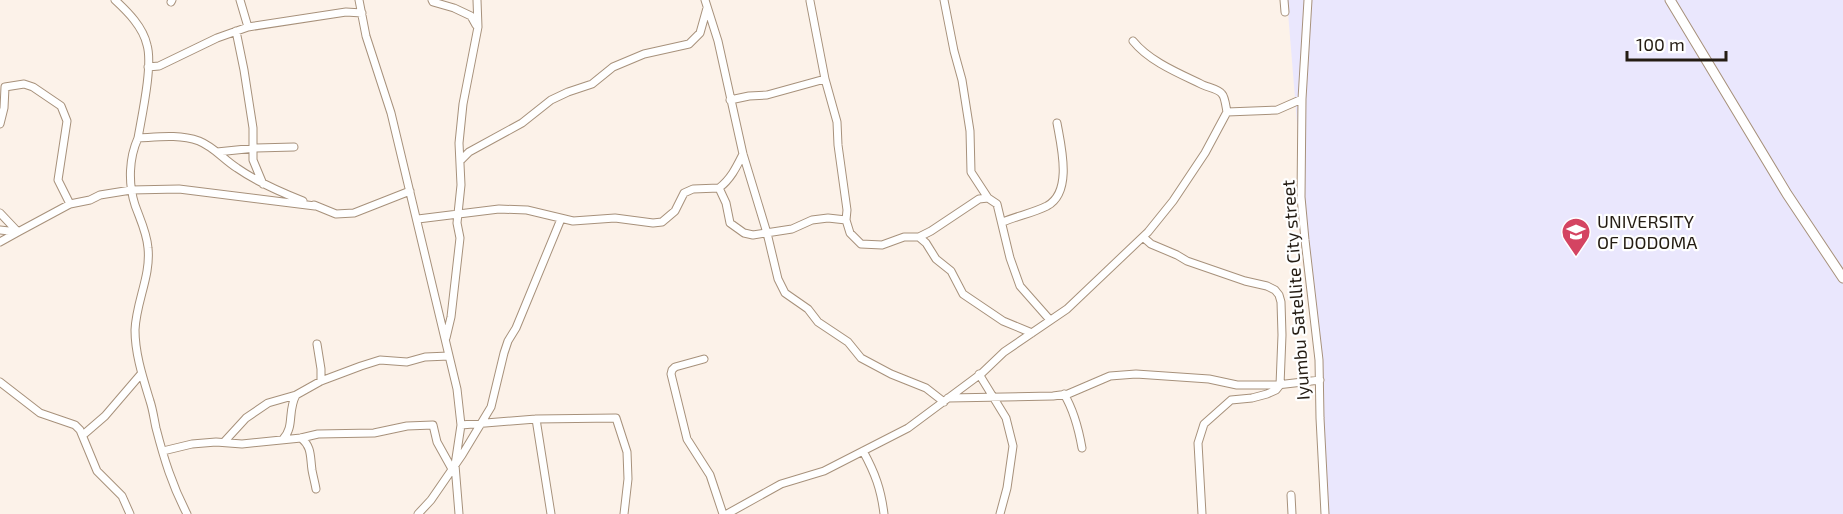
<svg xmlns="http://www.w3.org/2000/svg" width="1843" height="514" viewBox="0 0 1843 514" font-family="'Exo 2',sans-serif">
	<rect width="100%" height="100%" fill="#fcf2e9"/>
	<path fill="#eae7fd" d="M1287 0H1843V514H1329Z"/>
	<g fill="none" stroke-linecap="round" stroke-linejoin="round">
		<g stroke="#a7917b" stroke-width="9">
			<path id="minor" d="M115 0C128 12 143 27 147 45 153 65 142 115 138 138 129 158 128 183 135 205 140 219 147 233 148 248 151 276 136 302 135 330 135 354 143 378 150 401 153 410 154 419 156 428 164 459 172 485 187 514
				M240 0 248 27
				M359 0 366 36 391 113 457 389 461 425 455 465 459 514
				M432 0 433 2 454 8 471 16 476 25
				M705 0 718 41 743 154 767 233 778 279 785 293 808 309 818 322 848 342 861 358 891 374 926 388 944 402
				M944 0 954 51 962 80 970 131 971 172 988 198
				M1284 0 1285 12
				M810 1 825 79 837 122 838 145 847 210 846 220
				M171 2 172 0
				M236 31 244 70 253 128V160L263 184
				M1133 41C1149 61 1178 73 1201 84 1206 87 1219 89 1222 94 1225 97 1226 107 1227 112
				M148 67 159 66 217 38 248 27 346 12 362 13
				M1302 99 1301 197 1305 240 1319 360 1320 418 1325 514
				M730 100 749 96 767 95 825 79
				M0 124 4 108 5 87 24 84 33 87 61 106 67 121 58 180 70 204
				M138 138C158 137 179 134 199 141 214 147 223 159 237 168 257 182 280 192 303 201
				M217 152 256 148 294 147
				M460 161 469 152 522 123 551 100 568 92 592 84 613 67 644 54 689 44 700 33 707 8
				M719 188C731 179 737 166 743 154
				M314 205 336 214 354 213 410 191
				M0 213 18 232 0 242
				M418 219 499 209 527 210 573 221 615 218 653 223 662 222 675 211 684 193 693 189 719 188 726 203 730 223 744 233 753 235 792 229 812 220 828 218 846 220 850 233 861 244 882 245 904 237H919L926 243 936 259 951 271 963 294 1003 321 1032 333
				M1003 222C1017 216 1033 213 1047 206 1073 192 1061 146 1057 123
				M0 230 18 232 70 204 90 200 100 195 131 190 179 189 315 206
				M919 237 931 231 979 199 988 198 997 204 1010 258 1020 286 1050 320
				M1143 237 1151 244 1177 255 1187 261 1245 281 1267 286 1275 290 1279 295 1281 302 1282 335 1280 385 1276 390 1267 394 1252 398 1231 400 1204 424 1198 443 1202 514
				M446 338 451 317 460 238 457 223 461 185 459 143 463 104 478 27 477 0
				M317 344 321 369V381
				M704 359 675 367 672 370 671 374 687 439 710 475 723 514
				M979 374 1006 418 1013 446 1007 488 1000 514
				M0 382 40 413 75 425 80 430 97 471 122 496 130 514
				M1064 394C1073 409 1079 431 1082 448
				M948 398 1053 396 1068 394 1110 376 1136 374 1209 379 1237 385H1277L1320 380
				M536 419 551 514
				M461 425 536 419 616 418 627 452 628 479 624 514
				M83 435 105 416 141 374
				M301 438C312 447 310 456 312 470 313 476 315 483 316 489
				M283 439C295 426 287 412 296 395L321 381 361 366 380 360 407 362 425 357 449 356
				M224 442 246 418 268 403 296 395
				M163 451 192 444 216 442 242 444 301 438 318 434 374 433 407 426 433 425 437 442 452 469
				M863 451C875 473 881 489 884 514
				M1291 495 1292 514
				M418 514 431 500 462 455 491 407 504 353 508 341 516 328 561 219
				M727 514 781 484 824 471 908 428 982 373 1004 352 1067 309 1148 232 1173 201 1205 153 1227 112 1277 110 1302 99 1308 0"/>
		</g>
		<g stroke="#a7917b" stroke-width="11">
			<path id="tertiary" d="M1670 0 1787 194 1843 278"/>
		</g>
		<use href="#minor" stroke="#fff" stroke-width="7"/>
		<use href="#tertiary" stroke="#fff" stroke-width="9"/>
	</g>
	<defs>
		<g id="university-pin" transform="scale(1.5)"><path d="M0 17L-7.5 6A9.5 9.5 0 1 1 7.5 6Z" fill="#d44462" stroke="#fff"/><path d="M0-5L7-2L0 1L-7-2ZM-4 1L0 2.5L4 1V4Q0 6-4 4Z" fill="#fff"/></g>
	</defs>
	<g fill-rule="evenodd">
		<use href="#university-pin" x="1576" y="232"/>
	</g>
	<g text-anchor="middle" stroke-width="4.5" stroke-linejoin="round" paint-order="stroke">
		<g font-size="18" fill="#241c13" stroke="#fff" text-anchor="start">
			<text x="1597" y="228">UNIVERSITY<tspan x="1597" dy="21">OF DODOMA</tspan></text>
		</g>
		<g font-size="18" fill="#241c13" stroke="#fff">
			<text transform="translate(1296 290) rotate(-94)" y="6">Iyumbu Satellite City street</text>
		</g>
	</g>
	<path d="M1627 51v9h99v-9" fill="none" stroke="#241c13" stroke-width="3"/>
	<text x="1636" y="51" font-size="18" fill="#241c13" stroke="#ffffff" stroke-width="4.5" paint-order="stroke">100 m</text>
</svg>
